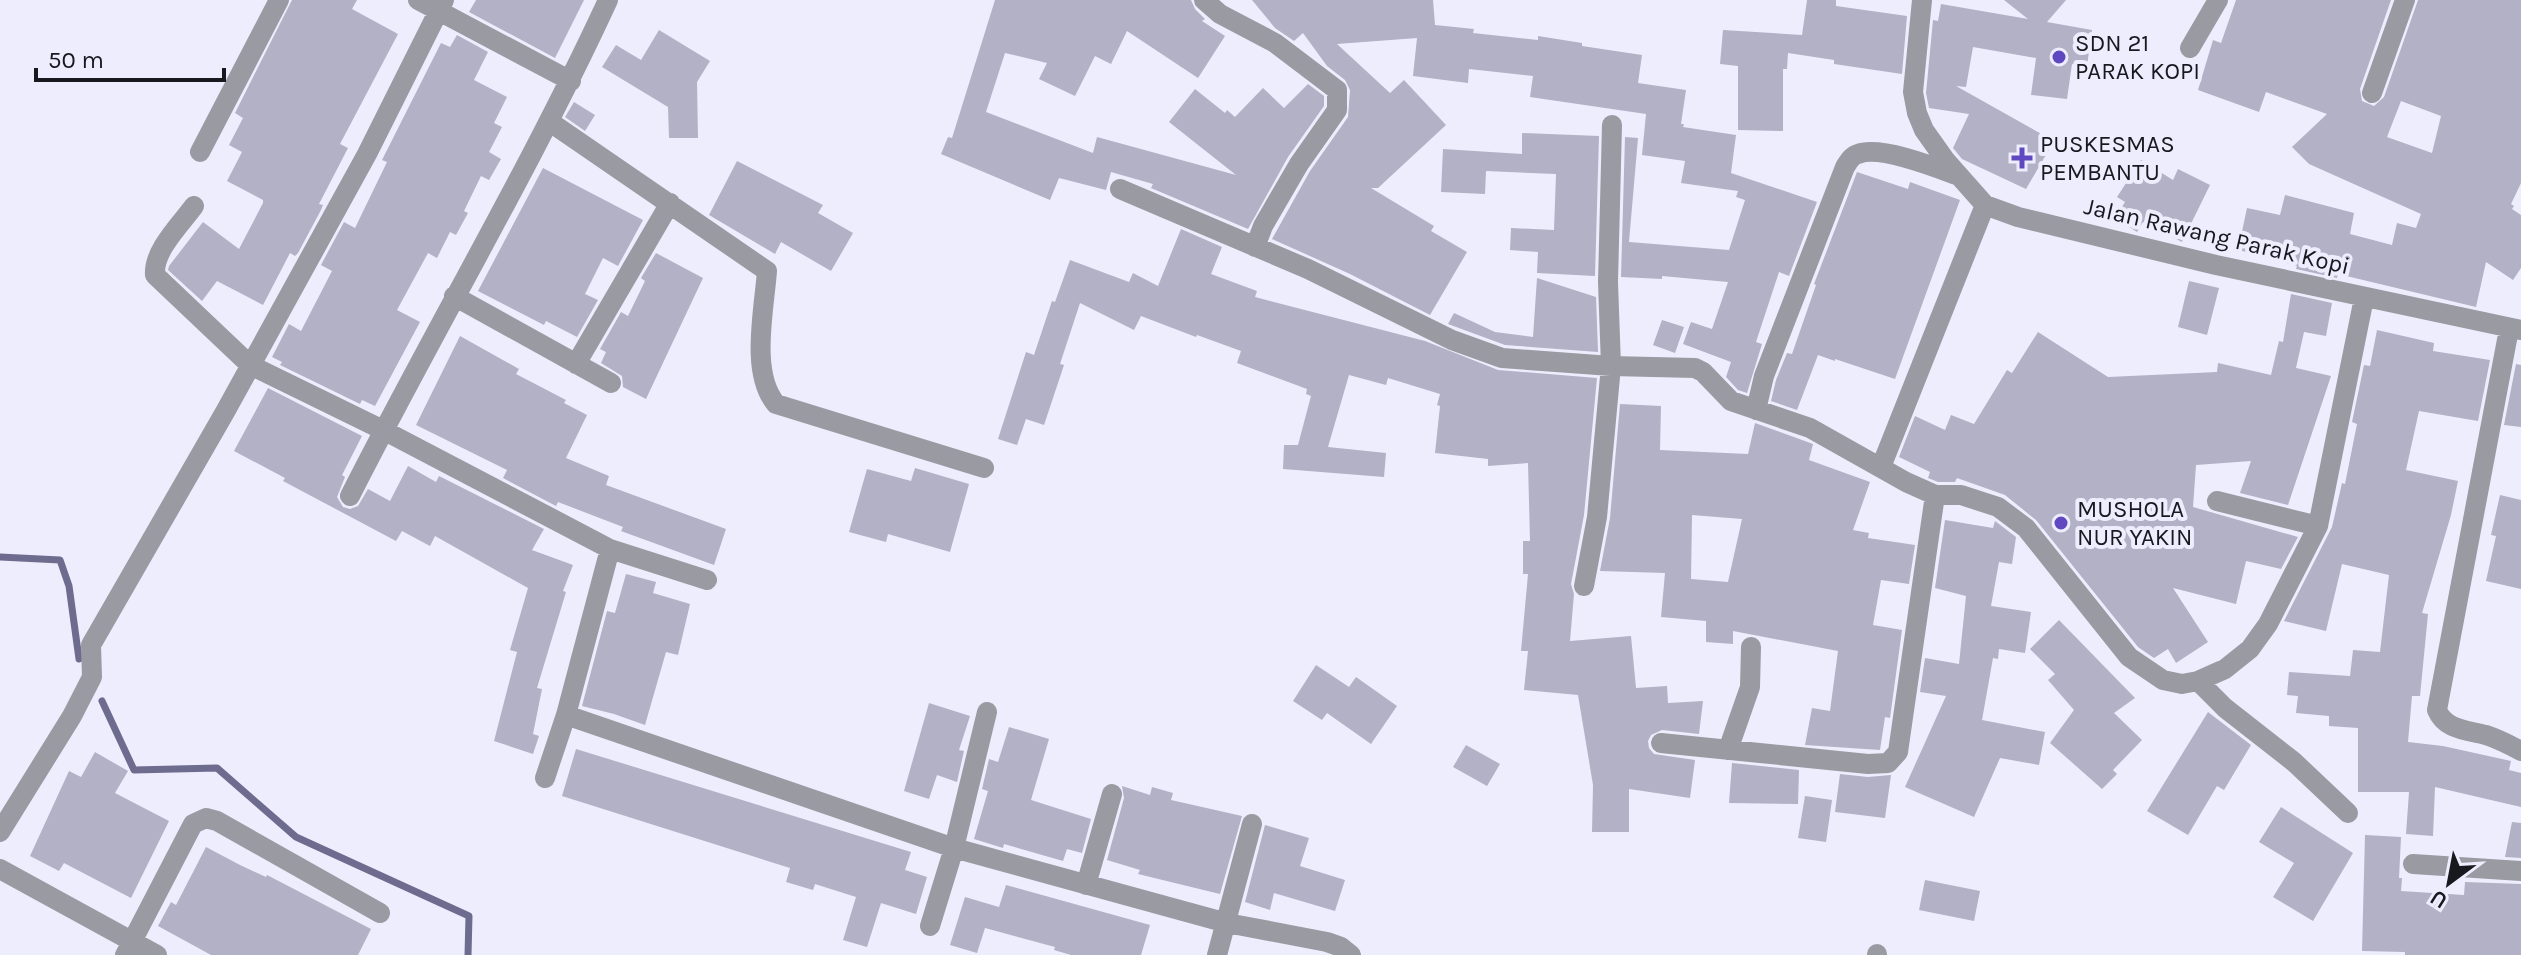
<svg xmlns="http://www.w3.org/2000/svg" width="2521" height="955" viewBox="0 0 2521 955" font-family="Karla,sans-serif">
	<rect width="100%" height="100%" fill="#eeedfe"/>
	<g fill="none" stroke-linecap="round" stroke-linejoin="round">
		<path stroke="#6e6c8e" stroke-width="7" d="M0 557 60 560 69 586 79 659
			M102 701 134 770 217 768 296 837 469 916 468 955"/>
	</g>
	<path fill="#b2b1c5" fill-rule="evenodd" d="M292 0H357L352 9 398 34 340 144 348 148 319 204 323 205 321 210 298 253 295 256 290 253 263 305 217 281 202 301 168 270 169 266 203 222 239 249 263 203V200L227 181 242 152 229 145 243 118 235 113Z
		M476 0H584L555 58 469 12Z
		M995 0H1191L1195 9 1205 19 1202 21 1225 36 1198 78 1127 31 1111 64 1095 56 1075 96 1039 79 1047 63 1005 53 986 112 1093 153 1097 137 1236 175 1169 122 1195 89 1225 113 1227 110 1235 117 1263 88 1284 108 1308 84 1324 96V106L1288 157 1248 229 1151 188 1153 184 1111 172 1106 190 1059 178 1050 200 941 154 948 137 952 138Z
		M1252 0H1433L1435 25 1474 29 1473 33 1538 40V36L1582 43V46L1642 55 1638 83 1686 90 1681 124H1684L1683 127 1736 135 1731 173 1817 202 1789 276 1779 272 1756 342 1762 344 1747 393 1738 390 1726 377 1731 362 1683 344 1691 322 1712 329 1728 282 1662 276V279L1621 277 1625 137 1638 138 1629 242 1729 250 1745 200 1736 197 1738 191 1681 183 1685 161 1642 155 1646 114 1530 97 1533 76 1469 69 1468 83 1413 76 1417 38 1337 44 1390 93 1404 80 1446 125 1378 188H1371L1434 226 1431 231 1467 252 1430 315 1350 274 1272 239 1310 171 1348 117 1350 90 1345 80 1327 66 1303 33 1294 41 1275 28Z
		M1807 0H1836V6L1907 16 1902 74 1834 64V60L1788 53 1787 69H1783V131L1738 130V66L1720 64 1723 30 1802 35Z
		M2004 0H2066L2047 22 2092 30 2087 66 2072 64 2067 99 2031 95 2036 58 1973 47 1966 87 1956 86 2054 141 2026 189 1962 159 1953 148 1969 114 1929 108 1926 93 1933 20 1938 21 1941 4 2028 19Z
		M2236 0H2391L2360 89 2362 101 2374 106 2384 97 2418 0H2521V183L2511 204 2514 206 2512 209 2521 215V268L2513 280 2486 262 2476 307 2338 274 2337 278 2296 269 2297 266 2269 259V257L2238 250 2247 208 2280 215 2285 195 2354 213 2350 234 2392 245 2397 223 2416 228 2421 214 2309 164 2292 147 2327 114 2266 92 2259 112 2198 90 2213 40 2221 43ZM2401 101 2441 116 2432 153 2387 137Z
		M659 30 710 61 697 82 698 138H669L668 107 602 67 616 45 641 60Z
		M457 35 488 52 474 80 507 97 494 123 502 127 489 152 501 159 489 180 481 176 464 211 468 213 456 235 450 232 437 258 428 253 397 310 420 322 375 406 362 400 360 404 280 365 282 362 272 357 289 324 301 331 332 271 321 265 344 222 355 228 387 162 382 160 441 43 450 47Z
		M574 102 595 115 585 131 565 117Z
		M1522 133 1599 136 1595 276 1537 273 1538 252 1510 250 1511 228 1554 230 1556 174 1486 171 1485 194 1441 192 1443 149 1522 154Z
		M2141 160 2173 180 2178 169 2210 185 2182 242 2143 222 2137 232 2115 218 2125 202 2117 197Z
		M737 161 823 205 818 213 853 233 831 271 781 242 775 254 709 215Z
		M543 168 643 220 618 266 603 258 585 294 598 300 577 337 546 321 544 325 478 291Z
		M1857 172 1908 189 1910 182 1960 200 1895 379 1835 359V361L1818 355 1797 410 1771 401 1776 380 1787 353 1792 354 1816 285 1814 284Z
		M1181 229 1222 247 1211 274 1257 291 1255 297 1425 341 1498 370 1597 378 1584 515 1571 584 1574 594 1570 641 1631 636 1636 688 1667 686 1668 703 1703 701 1699 734 1662 730 1651 735 1648 741 1649 748 1654 754 1695 760 1690 798 1629 789V832H1592L1593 785 1578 695 1524 690 1528 651H1521L1528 574H1523V541H1530L1528 463 1488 466V459L1435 453 1440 406 1437 405 1440 394 1388 378 1386 385 1349 375 1328 447 1386 453 1384 477 1283 469 1284 445H1298L1311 396 1306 394 1307 389 1237 363 1241 351 1197 335 1196 337 1141 316 1134 330 1080 303 1060 364 1064 365 1044 425 1026 419 1017 445 998 439 1026 352 1034 355 1052 301 1055 302 1070 260 1129 282 1133 273 1158 286Z
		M656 253 703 278 646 399 623 387 622 376 601 363 606 352 600 349 621 312 628 316 645 281 641 278Z
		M1537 278 1596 297 1598 352 1505 345 1448 324 1454 313 1495 332 1533 337Z
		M2189 281 2219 288 2207 335 2178 327Z
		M2291 294 2332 303 2326 336 2304 332 2296 368 2331 376 2288 505 2240 493 2251 461 2196 465 2193 507 2298 537 2281 569 2246 561 2236 604 2173 588 2208 642 2176 663 2168 649 2154 658 2138 647 2036 520 2005 495 1957 478 1955 482H1938L1928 478 1930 472 1899 457 1915 416 1945 430 1951 415 1974 424 2007 370 2012 373 2038 332 2108 377 2217 372 2218 363 2271 375 2279 341 2283 342Z
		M1662 320 1684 327 1675 353 1653 345Z
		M2377 330 2434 343 2433 351 2490 360 2478 421 2419 411 2406 470 2458 481 2451 515 2422 613 2428 614 2420 696H2412L2408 742 2443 746 2511 761 2509 770 2521 773V807L2435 787 2433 836 2406 834 2409 792H2358V728L2329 726V716L2296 713 2298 696 2287 695 2289 672 2350 676 2353 650 2380 652 2389 575 2342 564 2326 631 2284 621 2332 527 2342 483 2345 484 2357 424 2352 422 2364 365 2370 366Z
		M460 336 519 369 516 374 566 400 564 403 587 415 566 458 609 476 606 485 726 529 714 565 621 531 623 527 558 502 556 506 503 478 507 470 416 425Z
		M2516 364 2521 365V427L2504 425Z
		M268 388 362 436 342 475 345 477 337 497 343 507 350 509 358 506 368 489 390 501 408 466 436 482 439 476 544 529 532 550 573 565 563 591 566 592 537 688 542 689 533 734 539 736 533 754 494 741 517 652 510 650 528 588 435 536 430 546 402 531 396 541 283 481 285 478 234 451Z
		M1620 404 1661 406 1660 450 1748 454 1755 423 1813 444 1809 460 1870 482 1853 530 1869 533 1868 538 1915 545 1909 584 1881 580 1873 625 1902 630 1890 718 1885 717 1880 750 1805 745 1812 708 1830 711 1838 651 1733 631V644L1706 642V621L1661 617 1665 573 1600 571 1610 518ZM1692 515 1742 519 1728 582 1691 579Z
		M915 468 969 484 950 552 888 534 886 542 849 532 867 469 911 481Z
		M2500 495 2521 500V589L2486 581 2496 536 2491 535Z
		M1945 520 1993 528 1995 521 2016 537 2012 564 1999 562 1991 606 2031 612 2025 653 1999 649 1998 659 1993 658 1982 720 2045 732 2039 765 2000 758 1974 817 1905 787 1946 696 1920 692 1925 658 1959 664 1966 596 1935 588Z
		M626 574 656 582 653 593 690 604 678 655 666 652 645 725 614 714 582 706 607 611 615 613Z
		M2059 620 2135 698 2114 713 2142 740 2113 770 2117 774 2102 789 2050 743 2074 710 2048 680 2055 674 2030 649Z
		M1316 665 1349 687 1356 677 1397 706 1371 744 1327 713 1322 720 1293 701Z
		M929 703 970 716 959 750 964 751 957 782 937 775 929 799 904 791Z
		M2208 712 2251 745 2224 790 2217 786 2188 835 2147 811Z
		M1009 727 1049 739 1031 800 1091 819 1082 853 1067 849 1063 861 1004 844 1003 848 974 839 988 791 982 789 989 759 998 762Z
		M1466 745 1500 764 1487 786 1453 767Z
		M576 749 911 852 905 870 927 877 916 914 881 903 867 947 843 940 856 897 815 884 813 890 786 882 790 868 562 796Z
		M95 752 128 771 115 793 169 821 131 898 64 863 59 871 30 856 69 771 81 777Z
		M1732 763 1799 770 1798 804 1729 803Z
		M1840 774 1868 777 1891 775 1885 818 1835 812Z
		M1122 786 1150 795 1152 787 1173 793 1171 800 1242 816 1220 894 1138 874 1140 870 1107 860 1124 798Z
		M1805 796 1832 800 1826 842 1798 838Z
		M2281 807 2353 853 2313 921 2273 897 2294 863 2259 842Z
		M2512 822 2521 823V858L2505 857Z
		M1265 825 1309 838 1300 866 1345 880 1335 911 1274 893 1270 910 1245 902Z
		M2365 835 2401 837 2399 878H2402L2401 891 2464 895 2465 882 2521 884V955H2405V952L2362 951Z
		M206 847 240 865 266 877 267 875 371 929 358 955H211L158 926 171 902 176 905Z
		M1925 880 1980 891 1974 921 1919 910Z
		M1006 885 1150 925 1141 955H1071L1054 950 1055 947 985 928 977 953 950 945 965 897 999 907Z"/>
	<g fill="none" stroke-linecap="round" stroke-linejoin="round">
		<path stroke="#9a9aa2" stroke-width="20" d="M418 0 571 81
			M1204 0 1220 14 1275 43 1337 90V110L1299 164 1263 226 1255 247
			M1922 0 1913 92 1917 113 1924 130 1946 161 1985 205 2018 217 2216 265 2521 330
			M2190 48 2218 0
			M2372 93 2405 0
			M550 122 767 271C764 311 750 373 776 404L984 468
			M200 152 279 0
			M1120 189 1308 269 1452 340 1502 358 1611 366 1695 368 1703 372 1731 401 1810 428 1906 482 1935 495H1961L1998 507 2026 528 2129 657 2163 680 2182 684 2198 681 2225 669 2250 649 2268 624 2318 526 2364 298
			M194 206C180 225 153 251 155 275L250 365 383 430 610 549 707 580
			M454 296 611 383
			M2509 329 2437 710C2445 730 2467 730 2486 735 2498 739 2510 745 2521 751
			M576 364 670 203
			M1756 410 1764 376 1845 167C1849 161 1851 156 1858 154 1879 145 1935 167 1956 175
			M1881 467 1985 205
			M350 496C434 330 530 169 608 0
			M2217 501 2318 526
			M1584 586 1597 517 1611 366 1608 282 1612 125
			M2198 681 2225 708 2294 762 2348 813
			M566 715 954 848 1227 923 1327 942 1341 947 1351 955
			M1661 743 1868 764 1888 763 1898 752 1935 495
			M1728 750 1750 687 1751 647
			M545 778 566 715 610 549
			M0 832 72 716 92 677 91 645 225 412 367 154 444 0
			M2413 864 2521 871
			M0 869 157 955
			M1086 885 1112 794
			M930 926 954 848 987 712
			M1877 954V955
			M125 955 193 824 206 818 217 821 380 913
			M1217 955 1252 824"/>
	</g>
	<g fill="#6048c0" stroke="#eeedfe" stroke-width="3">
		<circle cx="2059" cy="57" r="8"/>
		<path d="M2018 146h8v8h8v8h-8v8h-8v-8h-8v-8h8z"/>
		<circle cx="2061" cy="523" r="8"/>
	</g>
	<g text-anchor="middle" stroke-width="8" stroke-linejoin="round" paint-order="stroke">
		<g font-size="24" fill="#18181f" stroke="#eeedfe" text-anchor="start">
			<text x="2075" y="51">SDN 21<tspan x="2075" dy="28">PARAK KOPI</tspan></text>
			<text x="2040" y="152">PUSKESMAS<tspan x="2040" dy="28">PEMBANTU</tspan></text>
			<text x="2077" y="517">MUSHOLA<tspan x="2077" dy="28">NUR YAKIN</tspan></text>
		</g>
		<g font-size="24" fill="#18181f" stroke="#eeedfe">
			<text transform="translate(2217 236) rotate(13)" y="8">Jalan Rawang Parak Kopi</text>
		</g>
	</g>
	<g transform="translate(2449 883) rotate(212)" stroke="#eeedfe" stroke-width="6" paint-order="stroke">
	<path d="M0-6L14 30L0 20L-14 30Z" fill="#18181f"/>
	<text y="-12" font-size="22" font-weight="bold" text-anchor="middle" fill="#18181f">U</text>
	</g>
	<path d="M36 68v12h188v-12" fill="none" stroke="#18181f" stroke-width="4"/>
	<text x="48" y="68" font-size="24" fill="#18181f" stroke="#eeedfe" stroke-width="6" paint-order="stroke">50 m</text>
</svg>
